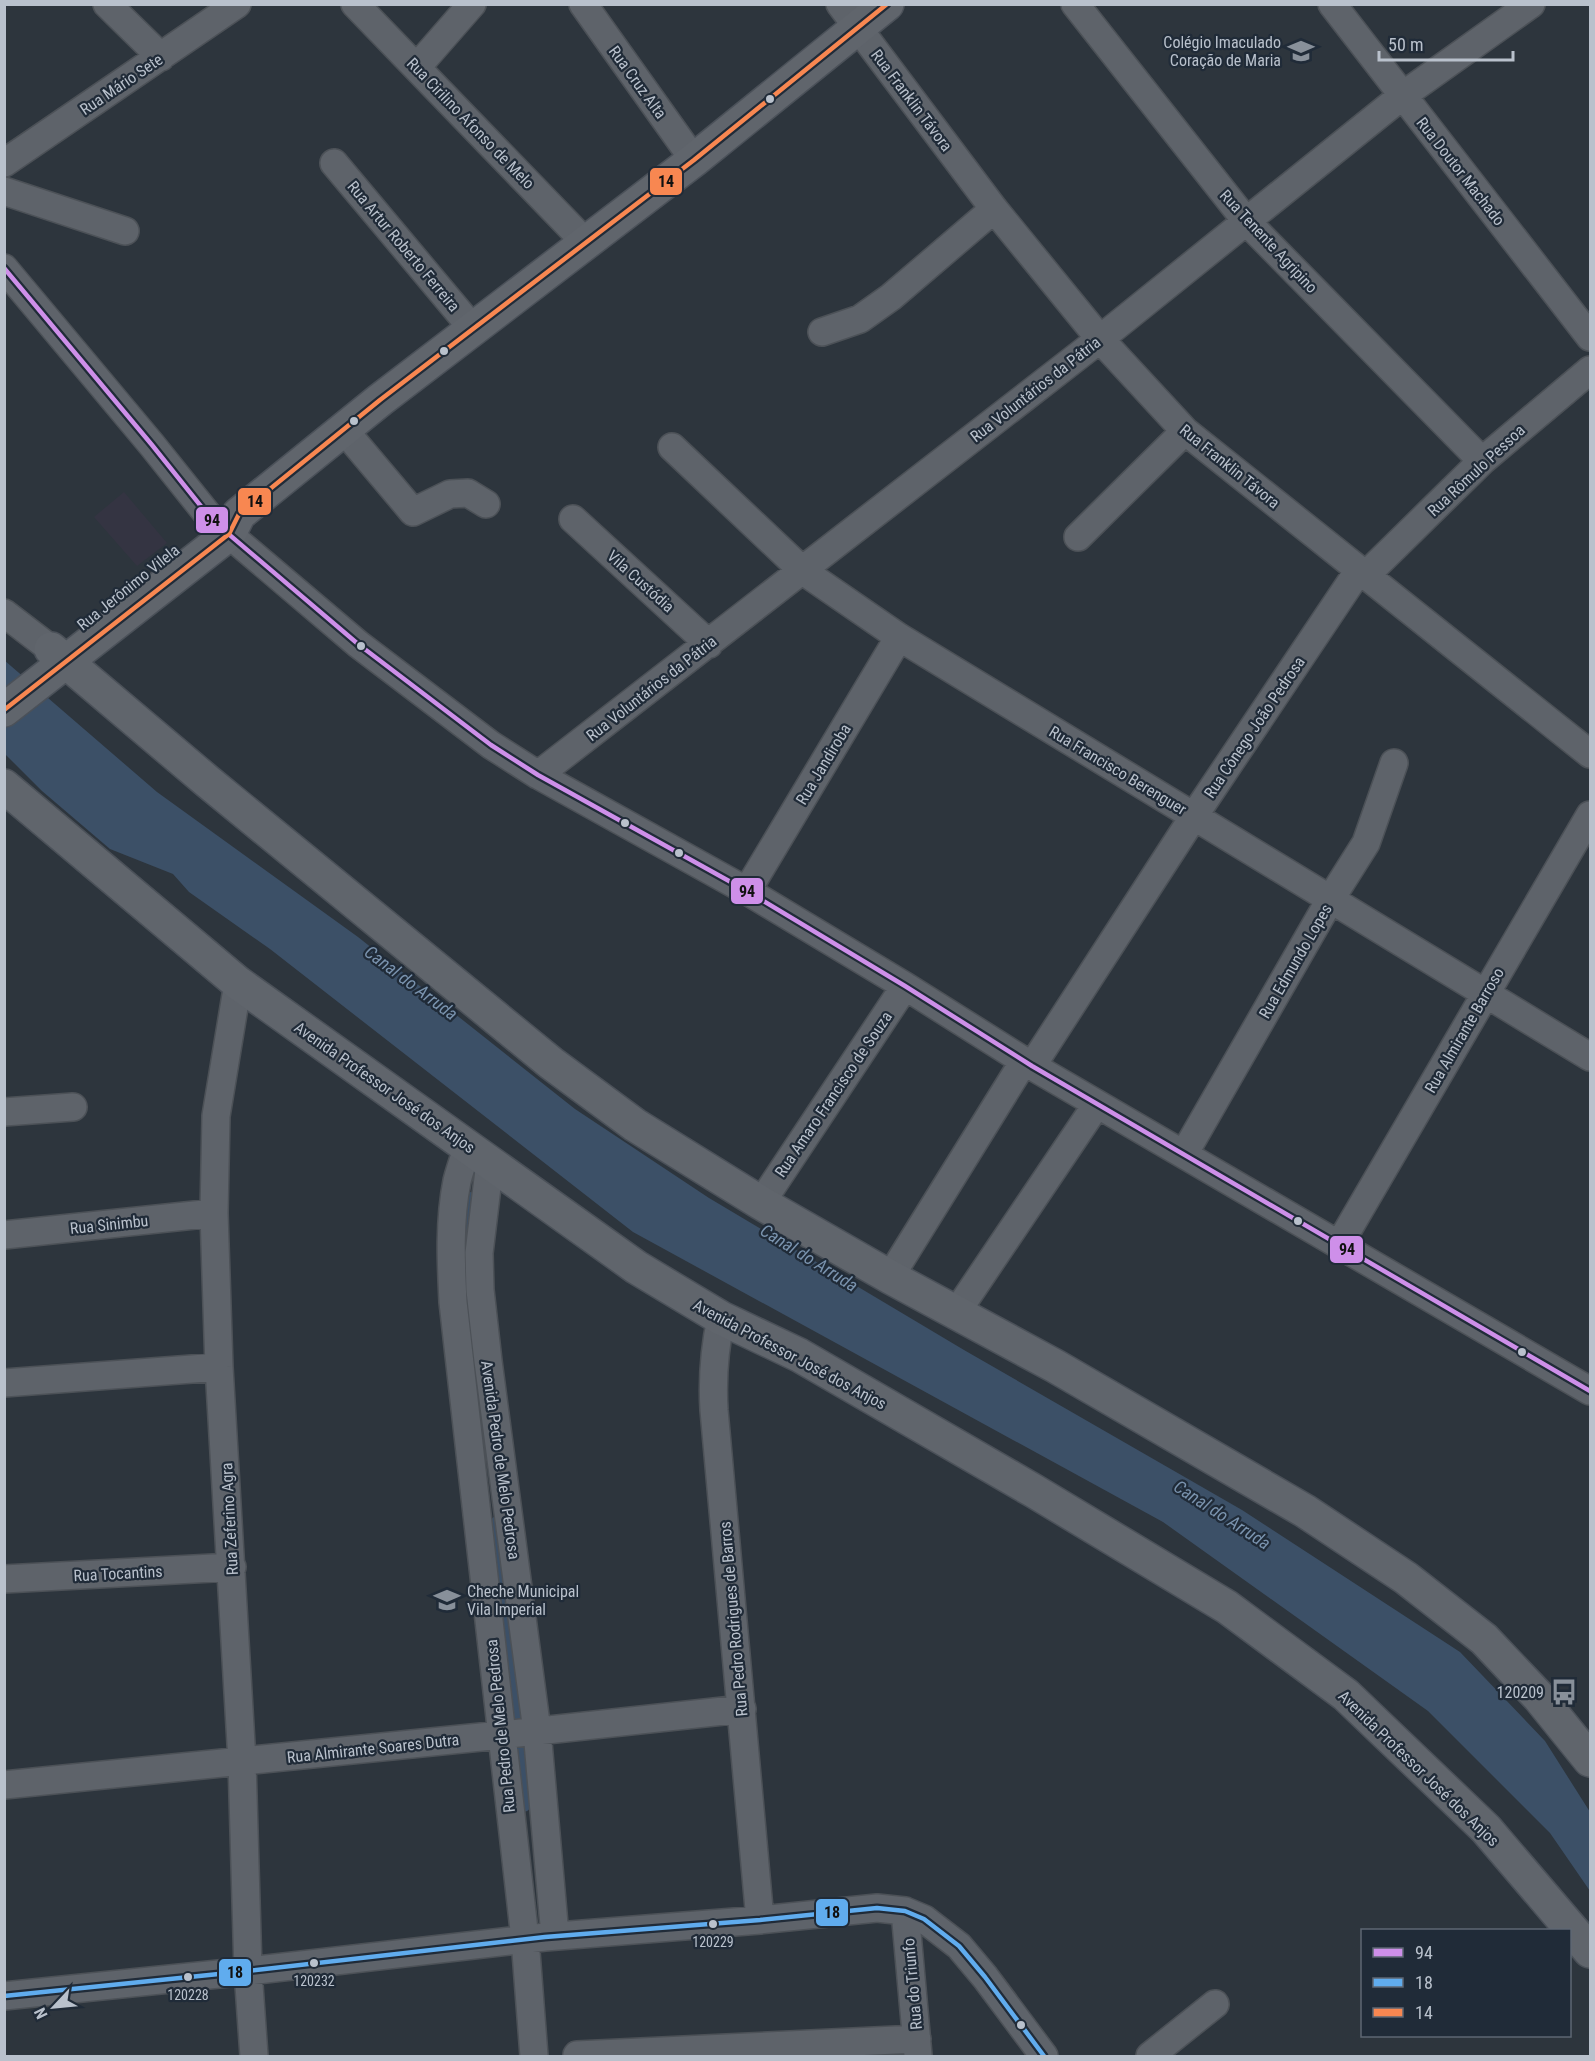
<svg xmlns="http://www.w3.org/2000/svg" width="1595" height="2061" viewBox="0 0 1595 2061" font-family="'Roboto Condensed',sans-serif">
	<rect width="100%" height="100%" fill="#2d353d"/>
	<path fill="#343442" d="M124 492 167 543 137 566 94 517Z"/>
	<path fill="#3c5067" d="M4 660 157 792 358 937 575 1109 709 1198 964 1350 1242 1510 1460 1652 1545 1741 1590 1812V1891L1550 1833 1428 1711 1163 1522 633 1232 270 949 189 892 173 874 110 849 42 791 5 754Z"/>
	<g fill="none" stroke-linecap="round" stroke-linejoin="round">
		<path stroke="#3c5067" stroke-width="18" d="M470 1201 462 1244 465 1277 471 1308
			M498 1525 523 1803"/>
		<g stroke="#4c5157" stroke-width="30">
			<path id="minor" d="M107 4 161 57
				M355 4 586 243
				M583 4 694 160
				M840 4 994 209 1100 339 1185 431 1590 754
				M1075 4 1247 222 1482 461
				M1332 4 1590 337
				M417 67 472 4
				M4 163 237 4
				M334 163 473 329
				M4 191 125 231
				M4 268 152 445 212 520 358 644 491 745 538 775 747 891 905 986 1032 1066 1590 1391
				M822 332 860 319 891 297 994 209
				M344 430 413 512 450 494 468 493 486 504
				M672 447 803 571 899 637 1590 1057
				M573 519 709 644
				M1078 537 1185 431
				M1365 576 1482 461 1590 370
				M4 613 51 649
				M538 775 1100 339 1402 96 1531 4
				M747 891 899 637
				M238 983 216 1116 214 1213 219 1367 242 1761 248 1971 254 2056
				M1032 1066 1194 816 1359 570
				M4 1112 73 1107
				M468 1146C464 1158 460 1169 457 1181 449 1221 451 1262 453 1302L525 1939 534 2056
				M1184 1154 1330 900 1366 843 1394 763
				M490 1162 479 1253 480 1290 488 1361 537 1731 555 1936
				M761 1203 905 986
				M4 1235 214 1213
				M1339 1245 1590 815
				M890 1277 1024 1061
				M956 1313 1097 1104
				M721 1318C714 1351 712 1377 714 1410L760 1920
				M4 1383 219 1367
				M4 1579 232 1567
				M4 1785 501 1735 742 1709
				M905 1911 918 2055
				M4 1996 248 1971 545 1937 760 1920 877 1908 905 1911 924 1919 959 1946 985 1977 1044 2056
				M577 2055 917 2039
				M1150 2056 1215 2004"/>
		</g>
		<g stroke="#4b5159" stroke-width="36">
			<path id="major" d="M51 649 207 781 551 1063 635 1125 761 1203 890 1277 1055 1366 1305 1511 1406 1578 1484 1639 1539 1697 1590 1760
				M4 710 229 534 239 514 380 400 694 160 887 4
				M4 786 238 983 636 1267 721 1318 799 1355 1034 1491 1227 1607 1346 1695 1486 1829 1590 1951"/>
		</g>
		<use href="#minor" stroke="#5e636a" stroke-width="27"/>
		<use href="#major" stroke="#60656c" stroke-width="33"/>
		<g stroke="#202b38" stroke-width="9">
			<path id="bus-1" d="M4 268 152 445 212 520 358 644 491 745 538 775 747 891 905 986 1032 1066 1590 1391"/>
		</g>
		<g stroke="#202b38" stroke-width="9">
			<path id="bus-2" d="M4 1996 248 1971 545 1937 760 1920 877 1908 905 1911 924 1919 959 1946 985 1977 1044 2056"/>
		</g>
		<g stroke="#202b38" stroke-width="9">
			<path id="bus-3" d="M4 710 229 534 239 514 380 400 694 160 887 4"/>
		</g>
		<use href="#bus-1" stroke="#ce8fe9" stroke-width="4.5"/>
		<use href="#bus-2" stroke="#60acee" stroke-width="4.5"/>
		<use href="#bus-3" stroke="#f88751" stroke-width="4.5"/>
	</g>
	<defs>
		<g id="school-bare" transform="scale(2.07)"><path d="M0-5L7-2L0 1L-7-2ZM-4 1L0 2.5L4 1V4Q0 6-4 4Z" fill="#88909a" stroke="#202b38" stroke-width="2.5" paint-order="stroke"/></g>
		<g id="bus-bare" transform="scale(2.07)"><path d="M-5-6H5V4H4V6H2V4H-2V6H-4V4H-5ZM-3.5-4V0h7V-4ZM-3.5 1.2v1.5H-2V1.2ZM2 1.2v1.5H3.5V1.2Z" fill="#88909a" stroke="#202b38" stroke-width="2.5" paint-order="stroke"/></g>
	</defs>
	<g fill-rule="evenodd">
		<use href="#school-bare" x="1301" y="51"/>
		<use href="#school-bare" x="447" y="1600"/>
		<use href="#bus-bare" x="1564" y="1692"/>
	</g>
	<g fill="#b9c1cc" stroke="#202b38" stroke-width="2">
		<circle cx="770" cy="99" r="5"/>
		<circle cx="444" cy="351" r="5"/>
		<circle cx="354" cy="421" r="5"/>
		<circle cx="361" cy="646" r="5"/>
		<circle cx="625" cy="823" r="5"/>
		<circle cx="679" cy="853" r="5"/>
		<circle cx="1298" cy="1221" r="5"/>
		<circle cx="1522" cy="1352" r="5"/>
		<circle cx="713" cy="1924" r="5"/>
		<circle cx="314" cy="1963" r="5"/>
		<circle cx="188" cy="1977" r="5"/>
		<circle cx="1021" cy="2025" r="5"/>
	</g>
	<g text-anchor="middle" stroke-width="4.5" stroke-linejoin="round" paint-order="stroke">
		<g font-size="14" fill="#b9c1cc" stroke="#202b38">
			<text x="713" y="1947">120229</text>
			<text x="314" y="1986">120232</text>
			<text x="188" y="2000">120228</text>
		</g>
		<g font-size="16" fill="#b9c1cc" stroke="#202b38" text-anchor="end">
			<text x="1281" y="48">Colégio Imaculado<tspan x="1281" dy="18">Coração de Maria</tspan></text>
			<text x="467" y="1597" text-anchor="start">Cheche Municipal<tspan x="467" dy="18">Vila Imperial</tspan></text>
			<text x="1544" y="1698">120209</text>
		</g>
		<g font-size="16" fill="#b9c1cc" stroke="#202b38">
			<text transform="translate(638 82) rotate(54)" y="6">Rua Cruz Alta</text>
			<text transform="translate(121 84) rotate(-34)" y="6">Rua Mário Sete</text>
			<text transform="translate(912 100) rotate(53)" y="6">Rua Franklin Távora</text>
			<text transform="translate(471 123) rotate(46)" y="6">Rua Cirilino Afonso de Melo</text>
			<text transform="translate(1461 171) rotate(52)" y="6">Rua Doutor Machado</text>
			<text transform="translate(1269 241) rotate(47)" y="6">Rua Tenente Agripino</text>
			<text transform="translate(404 246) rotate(50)" y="6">Rua Artur Roberto Ferreira</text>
			<text transform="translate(1035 389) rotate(-38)" y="6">Rua Voluntários da Pátria</text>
			<text transform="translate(1230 466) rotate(39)" y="6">Rua Franklin Távora</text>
			<text transform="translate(1476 470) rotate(-43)" y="6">Rua Rômulo Pessoa</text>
			<text transform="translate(641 581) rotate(42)" y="6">Vila Custódia</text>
			<text transform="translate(128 587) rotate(-39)" y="6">Rua Jerônimo Vilela</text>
			<text transform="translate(651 688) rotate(-38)" y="6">Rua Voluntários da Pátria</text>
			<text transform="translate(1254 727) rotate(-56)" y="6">Rua Cônego João Pedrosa</text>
			<text transform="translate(823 764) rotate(-59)" y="6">Rua Jandiroba</text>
			<text transform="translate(1118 770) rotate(31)" y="6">Rua Francisco Berenguer</text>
			<text transform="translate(1295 961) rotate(-60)" y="6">Rua Edmundo Lopes</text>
			<text transform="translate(1464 1030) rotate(-60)" y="6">Rua Almirante Barroso</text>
			<text transform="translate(385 1087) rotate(35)" y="6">Avenida Professor José dos Anjos</text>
			<text transform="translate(833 1094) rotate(-56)" y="6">Rua Amaro Francisco de Souza</text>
			<text transform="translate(109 1224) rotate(-6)" y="6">Rua Sinimbu</text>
			<text transform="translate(790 1354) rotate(28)" y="6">Avenida Professor José dos Anjos</text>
			<text transform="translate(501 1460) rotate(82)" y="6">Avenida Pedro de Melo Pedrosa</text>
			<text transform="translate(229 1519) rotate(-93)" y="6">Rua Zeferino Agra</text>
			<text transform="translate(118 1573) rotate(-3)" y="6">Rua Tocantins</text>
			<text transform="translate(733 1619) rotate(-95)" y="6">Rua Pedro Rodrigues de Barros</text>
			<text transform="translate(500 1726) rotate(-96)" y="6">Rua Pedro de Melo Pedrosa</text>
			<text transform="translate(373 1748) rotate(-6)" y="6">Rua Almirante Soares Dutra</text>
			<text transform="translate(1419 1768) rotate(44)" y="6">Avenida Professor José dos Anjos</text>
			<text transform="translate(912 1984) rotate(-95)" y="6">Rua do Triunfo</text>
		</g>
		<g font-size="18" font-style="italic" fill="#7a93ae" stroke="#202b38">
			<text transform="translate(411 983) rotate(37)" y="6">Canal do Arruda</text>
			<text transform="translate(809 1258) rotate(32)" y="6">Canal do Arruda</text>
			<text transform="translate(1222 1515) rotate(33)" y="6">Canal do Arruda</text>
		</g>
	</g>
	<g stroke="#202b38" stroke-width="2">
		<rect x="649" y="167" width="34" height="29" rx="6" fill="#f88751"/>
		<rect x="237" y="487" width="35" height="29" rx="6" fill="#f88751"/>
		<rect x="195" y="506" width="34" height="28" rx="6" fill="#ce8fe9"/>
		<rect x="730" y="877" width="34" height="28" rx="6" fill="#ce8fe9"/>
		<rect x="1329" y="1235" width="35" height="29" rx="6" fill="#ce8fe9"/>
		<rect x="815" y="1898" width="34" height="29" rx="6" fill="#60acee"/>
		<rect x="218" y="1958" width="34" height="29" rx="6" fill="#60acee"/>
	</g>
	<g font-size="16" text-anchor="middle" font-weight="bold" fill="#111">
		<text x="666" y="187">14</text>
		<text x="255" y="507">14</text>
		<text x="212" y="526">94</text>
		<text x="747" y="897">94</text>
		<text x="1347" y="1255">94</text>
		<text x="832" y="1918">18</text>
		<text x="235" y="1978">18</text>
	</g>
	<rect width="1595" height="2061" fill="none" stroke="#b9c1cc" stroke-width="12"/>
	<rect x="1361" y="1929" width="210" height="108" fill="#202b38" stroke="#5d6773" stroke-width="1.5"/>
	<rect x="1373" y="1948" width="30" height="9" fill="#ce8fe9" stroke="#5d6773" stroke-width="1.5"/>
	<text x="1415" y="1959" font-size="18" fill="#b9c1cc">94</text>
	<rect x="1373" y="1978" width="30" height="9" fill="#60acee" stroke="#5d6773" stroke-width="1.5"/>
	<text x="1415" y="1989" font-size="18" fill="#b9c1cc">18</text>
	<rect x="1373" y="2008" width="30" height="9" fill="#f88751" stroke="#5d6773" stroke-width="1.5"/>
	<text x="1415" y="2019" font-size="18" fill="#b9c1cc">14</text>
	<g transform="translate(54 2007) rotate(244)" stroke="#202b38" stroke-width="4.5" paint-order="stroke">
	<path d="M0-4.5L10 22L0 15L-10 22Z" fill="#b9c1cc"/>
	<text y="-9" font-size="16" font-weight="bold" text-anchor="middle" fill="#b9c1cc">N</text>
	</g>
	<path d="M1379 51v9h134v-9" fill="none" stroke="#b9c1cc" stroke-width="3"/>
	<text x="1388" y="51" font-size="18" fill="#b9c1cc" stroke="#202b38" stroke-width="4.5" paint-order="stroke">50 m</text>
</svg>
